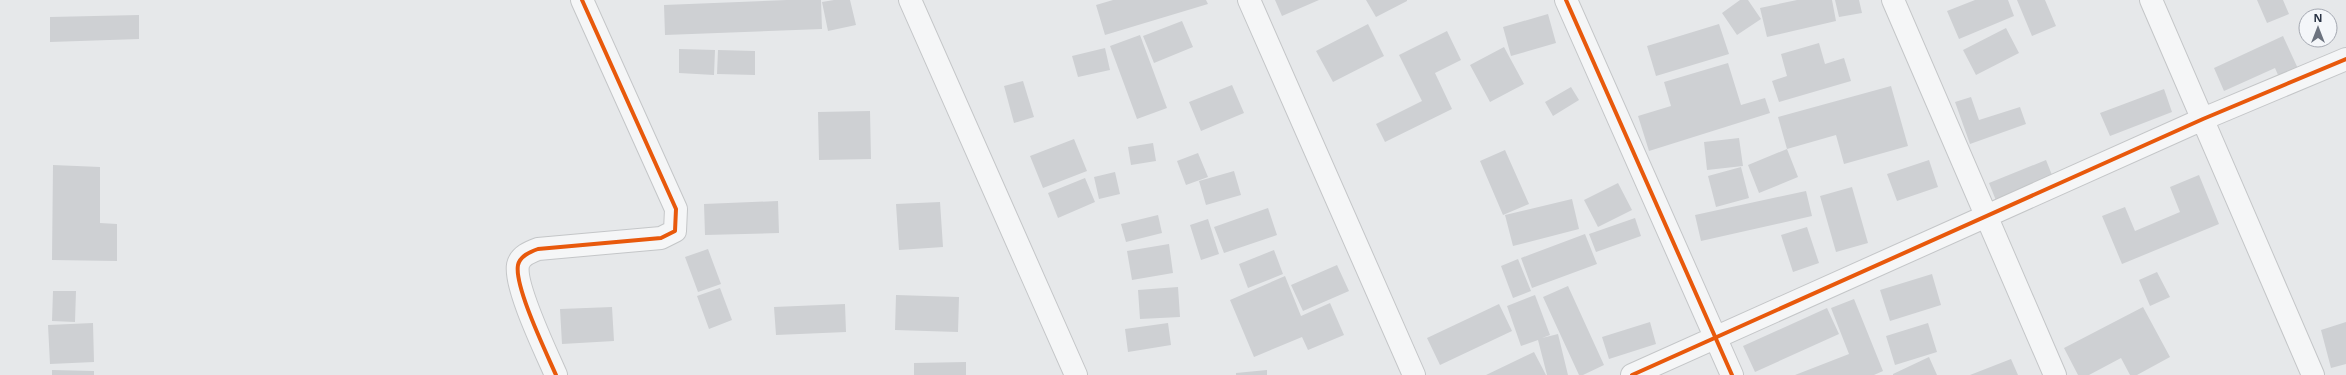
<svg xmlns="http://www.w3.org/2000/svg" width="2346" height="375" viewBox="0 0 2346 375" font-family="'Open Sans',sans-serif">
	<rect width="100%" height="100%" fill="#e6e8ea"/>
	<path fill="#ced0d3" d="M787 0H821L822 29 665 35 664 5Z
		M834 0H850L856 25 828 31 822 2Z
		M1113 0H1206L1208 4 1105 35 1096 5Z
		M1275 0H1319L1282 16Z
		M1366 0H1407V1L1376 17Z
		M1740 0H1748L1761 19 1737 35 1722 13Z
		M1797 0H1832L1836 21 1767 37 1760 8Z
		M1835 0H1859L1862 13 1839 17Z
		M1975 0H2008L2014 16 1959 39 1947 11Z
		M2017 0H2045L2056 26 2032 36Z
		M2257 0H2283L2289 14 2267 23Z
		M1548 14 1556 43 1511 56 1503 27Z
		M139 15V39L50 42V17Z
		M1182 21 1193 47 1154 63 1143 36Z
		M1368 24 1384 56 1333 82 1316 51Z
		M1719 24 1729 54 1656 76 1647 46Z
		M2006 28 2019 53 1976 75 1963 50Z
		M1447 31 1461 60 1435 73 1452 109 1385 142 1376 124 1422 101 1399 55Z
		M1140 35 1167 108 1137 119 1110 46Z
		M2283 36 2300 73 2281 82 2275 68 2224 91 2214 68Z
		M1819 43 1825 64 1844 58 1851 81 1779 102 1772 81 1787 76 1781 54Z
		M1504 47 1524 84 1490 102 1470 65Z
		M1105 48 1110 70 1078 77 1072 56Z
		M679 49 715 50 714 75 679 73Z
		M718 50 755 51V75L717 74Z
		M1728 63 1741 105 1765 98 1770 113 1649 151 1638 116 1671 106 1664 82Z
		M1023 81 1034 117 1014 123 1004 86Z
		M1232 85 1244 113 1201 131 1189 102Z
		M1891 86 1908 146 1844 164 1836 135 1787 149 1778 117Z
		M1571 87 1579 100 1553 116 1545 102Z
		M2164 89 2172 112 2110 136 2100 113Z
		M1971 97 1979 120 2020 107 2026 124 1970 144 1955 102Z
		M870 111 871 159 819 160 818 112Z
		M1739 138 1743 166 1707 170 1704 142Z
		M1074 139 1087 171 1043 188 1030 156Z
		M1153 143 1156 161 1131 165 1128 147Z
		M1787 149 1798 177 1759 193 1748 165Z
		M1505 150 1529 204 1503 215 1480 161Z
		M1198 153 1208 177 1186 185 1177 161Z
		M1929 160 1938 187 1897 201 1887 174Z
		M2046 160 2058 190 2001 213 1989 183Z
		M53 165 100 167V223L117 224V261L52 260Z
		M1741 167 1749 198 1716 207 1708 176Z
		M1234 171 1241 195 1206 205 1199 181Z
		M1115 172 1120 194 1099 199 1094 177Z
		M2199 175 2219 224 2122 264 2102 216 2125 207 2135 231 2180 212 2170 187Z
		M1085 178 1095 202 1058 218 1048 193Z
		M1618 183 1632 210 1598 227 1584 200Z
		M1852 187 1868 243 1836 252 1820 196Z
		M1806 191 1812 216 1701 241 1695 215Z
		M1572 199 1579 229 1513 246 1505 215Z
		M778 201 779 233 705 235 704 204Z
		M940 202 943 247 899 250 896 204Z
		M1268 208 1277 235 1224 253 1214 227Z
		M1158 215 1162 233 1126 242 1121 224Z
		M1635 218 1641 236 1596 252 1589 234Z
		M1208 219 1219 254 1201 260 1190 225Z
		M1807 227 1819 263 1793 272 1781 235Z
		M1585 234 1597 264 1532 288 1521 258Z
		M1169 244 1173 273 1132 280 1127 251Z
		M708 249 721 284 698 292 685 257Z
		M1274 250 1283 274 1248 288 1239 264Z
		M1518 259 1531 291 1513 298 1501 266Z
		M1337 265 1349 291 1303 311 1291 285Z
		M2157 272 2170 297 2150 306 2139 280Z
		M1932 274 1941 305 1890 321 1880 290Z
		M1285 276 1301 316 1330 303 1344 335 1308 350 1302 337 1254 357 1230 300Z
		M1568 286 1604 365 1583 375H1579L1543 297Z
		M1178 287 1180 317 1140 319 1138 290Z
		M720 288 732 320 709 329 697 296Z
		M53 291H76L75 322 52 321Z
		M896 295 959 297 958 332 895 330Z
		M1535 295 1550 335 1542 338 1558 334 1568 375H1547L1538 340 1521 346 1507 306Z
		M1854 299 1883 371 1874 375H1795L1849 354 1831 308Z
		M845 304 846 332 776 335 774 307Z
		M1499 304 1512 331 1440 365 1427 338Z
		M612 307 614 341 562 344 560 309Z
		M2143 307 2170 357 2137 375H2130L2121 358 2089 375H2078L2064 348Z
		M1827 308 1839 334 1755 372 1743 346Z
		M1650 322 1656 344 1609 359 1602 337Z
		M2346 322V364L2331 368 2321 330Z
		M93 323 94 362 50 364 48 325Z
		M1168 323 1171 345 1128 352 1125 329Z
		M1928 323 1937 352 1895 365 1886 336Z
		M1534 352 1546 375H1486Z
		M1929 357 1937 375H1893V374Z
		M2011 359 2018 375H1970Z
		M966 362V375H914V363Z
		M52 370 94 371V375H52Z
		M1267 370V375H1236V373Z"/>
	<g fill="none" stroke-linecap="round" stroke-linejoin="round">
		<g stroke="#c4c6c8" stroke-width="24">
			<path id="minor" d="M1249 0 1414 375
				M1566 0 1732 375
				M1893 0 2055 375
				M2151 0 2313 375
				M556 375C546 352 514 286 518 265 520 256 530 252 538 249L661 238 675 231 676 209 582 0
				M1632 375 2203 119 2346 59"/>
		</g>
		<g stroke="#c4c6c8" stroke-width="24">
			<path id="tertiary" d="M910 0 1076 375"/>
		</g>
		<use href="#minor" stroke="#f5f6f7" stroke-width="22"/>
		<use href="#tertiary" stroke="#f5f6f7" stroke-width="22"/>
		<g stroke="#f4f6f9" stroke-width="6">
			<path id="cycleway" d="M1566 0 1732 375
				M556 375C546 352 514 286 518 265 520 256 530 252 538 249L661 238 675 231 676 209 582 0
				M1632 375 2203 119 2346 59"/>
		</g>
		<use href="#cycleway" stroke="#e8590c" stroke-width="4"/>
	</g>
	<g transform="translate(2318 28)"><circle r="19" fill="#f4f6f9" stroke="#a4a8b1"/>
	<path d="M0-3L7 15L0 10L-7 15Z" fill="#6c737f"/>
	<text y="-6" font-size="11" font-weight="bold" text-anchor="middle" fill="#2b3445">N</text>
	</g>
</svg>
